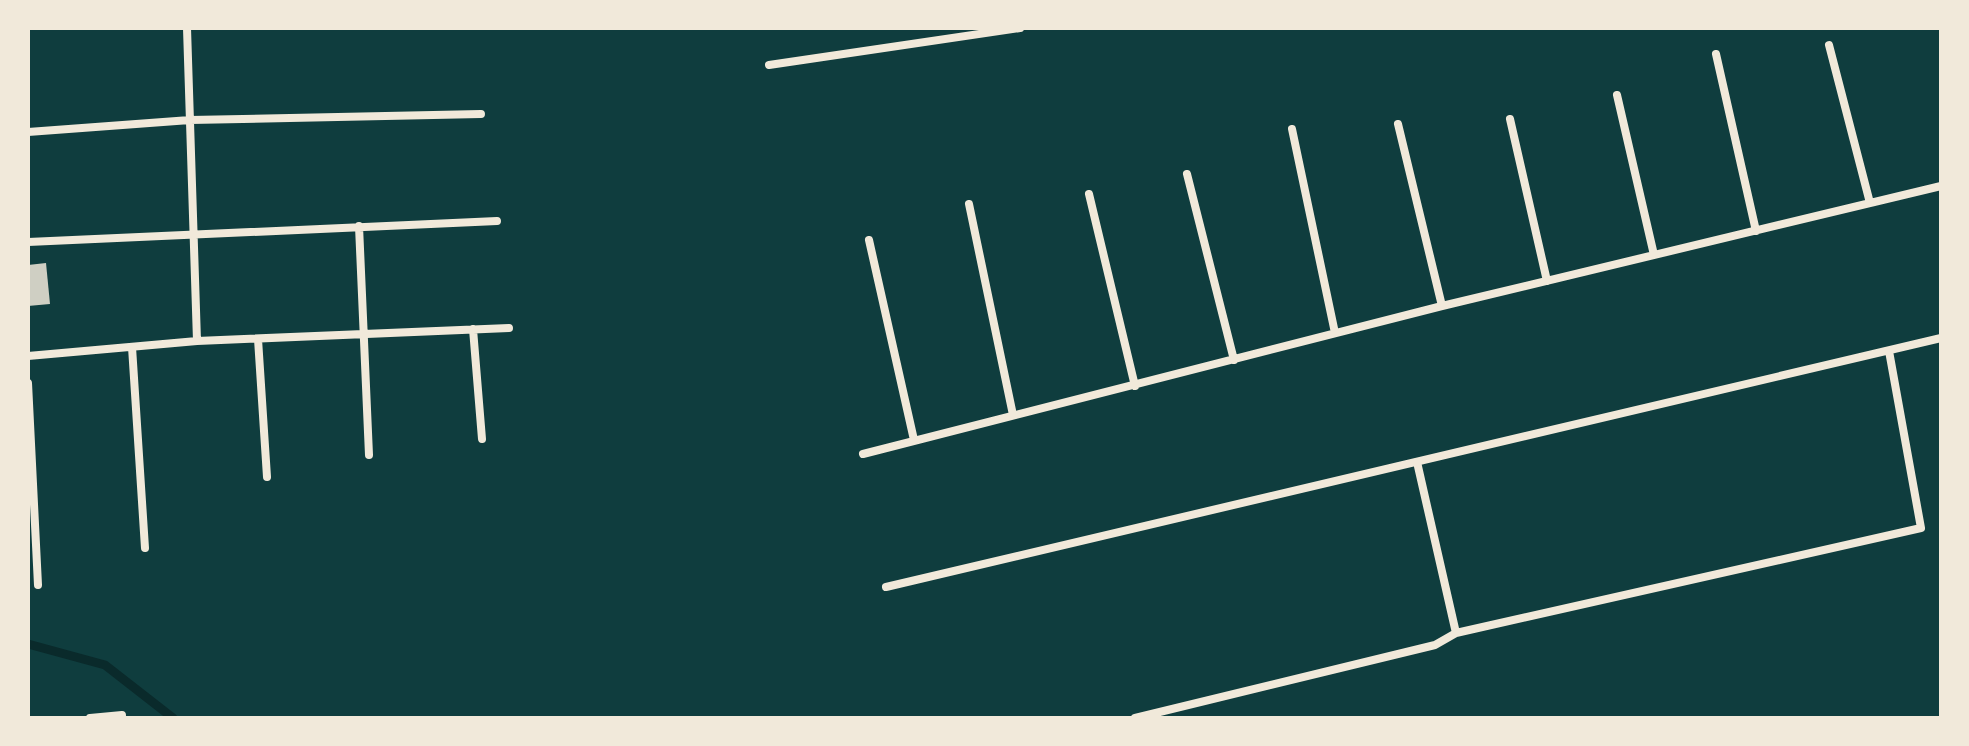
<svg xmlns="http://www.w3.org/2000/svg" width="1969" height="746" viewBox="0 0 1969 746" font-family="'Noto Sans',sans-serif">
	<rect width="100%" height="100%" fill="#0f3d3e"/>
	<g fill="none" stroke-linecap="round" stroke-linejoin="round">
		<path stroke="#0a2a2b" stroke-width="9" d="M28 644 105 665 173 718"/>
	</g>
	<path fill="#cfcfc3" d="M46 263 50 304 28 306V265Z"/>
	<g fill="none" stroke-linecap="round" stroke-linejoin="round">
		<path stroke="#f1e9da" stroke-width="8" d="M187 28 197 341
			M1829 45 1870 203
			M1716 54 1756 231
			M769 65 1020 28
			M1617 95 1654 255
			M1510 119 1547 281
			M1398 124 1442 306
			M1292 129 1335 333
			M28 132 190 120 481 114
			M1187 174 1234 360
			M1089 194 1135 386
			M969 204 1013 415
			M359 226 369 455
			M869 240 914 440
			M28 242 497 221
			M473 329 482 439
			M258 339 267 477
			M132 347 145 548
			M28 356 197 341 509 328
			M28 383 38 585
			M863 454 1442 306 1941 186
			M1417 462 1456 633
			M886 587 1941 338
			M90 718 122 715
			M1135 718 1435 645 1456 633 1921 528 1889 351"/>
	</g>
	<rect width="1969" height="746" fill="none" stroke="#f1e9da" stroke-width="60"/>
</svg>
